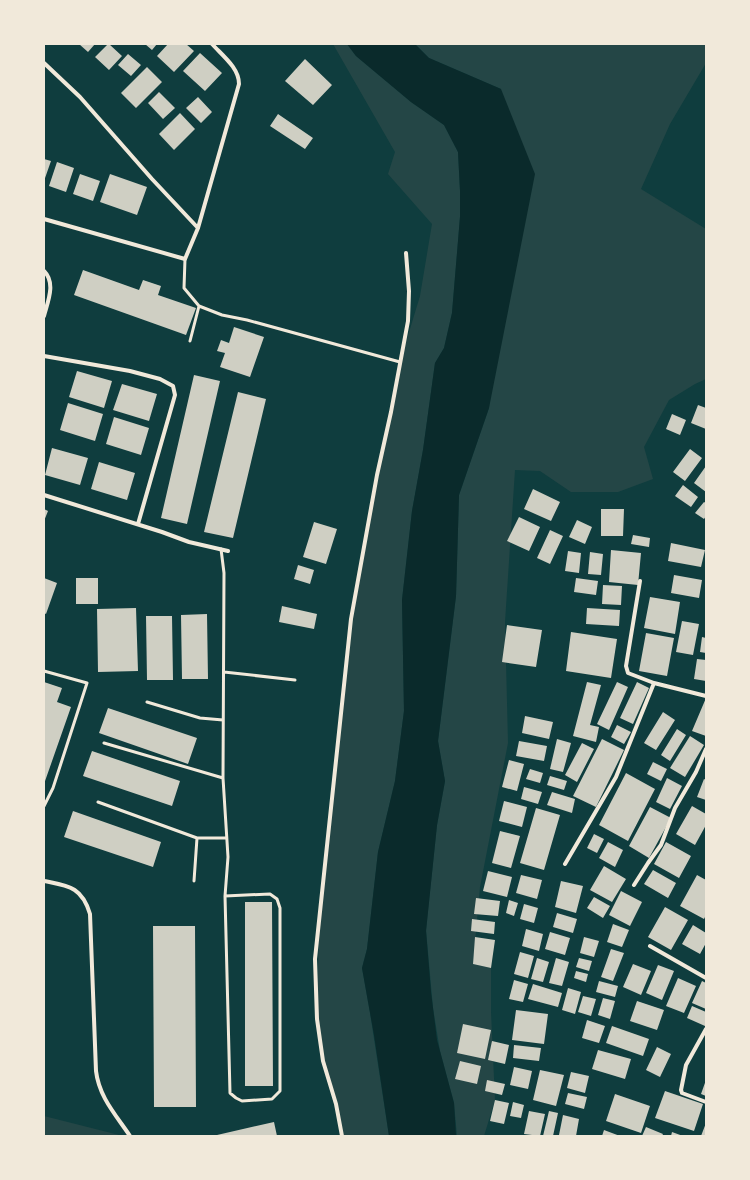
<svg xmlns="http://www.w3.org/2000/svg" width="750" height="1180" viewBox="0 0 750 1180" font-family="Jost,sans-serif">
	<rect width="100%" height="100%" fill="#0f3d3e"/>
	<path fill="#244646" d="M333 44H347L356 56 411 102 444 125 458 152 460 191V217L452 313 444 348 435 363 423 450 412 511 402 600 404 711 395 781 378 852 367 949 362 968 370 1013 389 1136H342L323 1061 317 1019 319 923 339 728 358 583 400 362 420 296 432 224 388 174 395 152Z
		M415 44H706V63L670 124 641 189 706 229V379L695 384 669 400 644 447 653 479 618 492H571L540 471 515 470 505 622 508 743 480 887 473 964 491 968V1012L495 1100 484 1136H457L454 1103 440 1051 433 1008 426 930 437 825 445 781 438 741 456 596 459 495 489 408 501 89 429 58Z
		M44 1116 123 1136H44Z"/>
	<path fill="#0a2a2b" d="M347 44H415L429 58 501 89 535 174 489 408 459 495 456 596 438 741 445 781 437 825 426 931 431 992 437 1040 454 1103 456 1136H389L374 1035 362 968 367 949 378 852 395 781 404 711 402 600 412 511 423 450 435 363 444 348 452 313 460 217V190L458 152 444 125 411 102 356 56Z"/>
	<path fill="#cfcfc3" d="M79 44H95L88 52Z
		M108 44H109L122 56 109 70 95 57Z
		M145 44H157L152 50Z
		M168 44H186L194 51 174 72 157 56Z
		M200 53 222 73 205 91 183 71Z
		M128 54 141 65 131 76 118 65Z
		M305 59 332 85 313 105 285 81Z
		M147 67 162 82 136 108 121 93Z
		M159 92 175 108 163 119 148 103Z
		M198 97 212 112 201 123 186 108Z
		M180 113 195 129 174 150 159 134Z
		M278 114 313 138 305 149 270 126Z
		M44 159 51 161 44 181Z
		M57 162 74 168 66 192 49 186Z
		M80 174 100 181 93 201 73 194Z
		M110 174 147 187 137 215 100 202Z
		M83 270 139 290 143 280 161 286 158 295 196 308 186 335 74 295Z
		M234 327 264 337 250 377 220 367 225 353 217 351 221 340 229 343Z
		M77 371 112 381 104 408 69 397Z
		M194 375 220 381 187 524 161 518Z
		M122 384 157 394 149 421 113 410Z
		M238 392 266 399 233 538 204 532Z
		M68 403 103 414 95 441 60 430Z
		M698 405 706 408V429L691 423Z
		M672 414 686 420 680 435 666 429Z
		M114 417 149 428 141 455 106 444Z
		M52 448 88 458 80 485 45 475Z
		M690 449 702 458 685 481 673 472Z
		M99 462 135 473 127 500 91 489Z
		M706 466V492L694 483Z
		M683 485 698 497 691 507 675 496Z
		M533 489 560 502 551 521 524 509Z
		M704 502 706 503V516L704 519 695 513Z
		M44 509 48 511 44 521Z
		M601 509H624L623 536H601Z
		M519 517 540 527 529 551 507 541Z
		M577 520 592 527 585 544 569 537Z
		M314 522 337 529 326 564 303 557Z
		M550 530 563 536 550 564 537 558Z
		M633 535 650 538 649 547 631 544Z
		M671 543 705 550 701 567 668 561Z
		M611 550 641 553 638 585 609 582Z
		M568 551 581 553 579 573 565 571Z
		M590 552 603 554 601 575 588 574Z
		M298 565 314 570 310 584 294 579Z
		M674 575 702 580 699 598 671 593Z
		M44 578 57 583 46 614 44 613Z
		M76 578H98V604H76Z
		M576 578 598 581 596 595 574 592Z
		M603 585 622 586 621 605 602 604Z
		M650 597 680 602 675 634 644 628Z
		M282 606 317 614 314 629 279 622Z
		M136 608 138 671 98 672 97 609Z
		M587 608 620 610 619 626 586 624Z
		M207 614 208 679H182L181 615Z
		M146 616H172L173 680H147Z
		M682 621 699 624 693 655 676 652Z
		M507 625 542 630 536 667 502 662Z
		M571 632 617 639 611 678 566 671Z
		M646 633 674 638 667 676 639 671Z
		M702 637 706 638V653L700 652Z
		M697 659 706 660V681L694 679Z
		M44 682 62 688 57 702 71 707 44 784Z
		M587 682 601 685 590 725 599 727 596 742 573 736Z
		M617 682 628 687 609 730 597 724Z
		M637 682 649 688 633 724 620 718Z
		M706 698V736L692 731Z
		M108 708 197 738 188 764 99 733Z
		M663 712 675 720 656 750 644 743Z
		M525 716 553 722 549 739 522 733Z
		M617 725 631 732 624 744 611 737Z
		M677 729 686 735 670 761 661 755Z
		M690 736 704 745 685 777 670 768Z
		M557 739 571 743 563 772 550 769Z
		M602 739 624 750 596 807 573 796Z
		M519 741 547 746 544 761 516 756Z
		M582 743 594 749 577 782 565 775Z
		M92 751 180 781 172 806 83 776Z
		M509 760 524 764 517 791 502 787Z
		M653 762 667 769 661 781 647 774Z
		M530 769 543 773 540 783 526 779Z
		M626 773 655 789 628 841 599 825Z
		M550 776 567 781 564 790 547 785Z
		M667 778 682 786 670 809 656 802Z
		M704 779 706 780V800L697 797Z
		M524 787 542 792 538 804 521 799Z
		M552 792 575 799 572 813 547 805Z
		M504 801 527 807 522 827 499 821Z
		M692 806 706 814V825L695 845 676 834Z
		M650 807 671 818 649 858 629 846Z
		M536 808 560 815 544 870 520 863Z
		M73 811 161 842 153 867 64 837Z
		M500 831 520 836 511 868 492 863Z
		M594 834 604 839 597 853 587 848Z
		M608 842 623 850 615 867 599 858Z
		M666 842 691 856 679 878 654 864Z
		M604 866 626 879 612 902 590 890Z
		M653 870 676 883 668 898 644 884Z
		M488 871 512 877 507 897 483 891Z
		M521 875 542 880 537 899 516 893Z
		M697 875 706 880V915L704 919 680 906Z
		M561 881 583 886 576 913 555 907Z
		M621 891 642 902 630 926 609 915Z
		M594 897 610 906 603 918 587 908Z
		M476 898 500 901 498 916 474 914Z
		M509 900 518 903 514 916 506 913Z
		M245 902H272L273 1086H245Z
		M524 904 538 908 534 923 520 919Z
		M665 907 688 920 671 950 648 937Z
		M557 913 577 919 573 933 553 927Z
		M472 919 495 922 494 934 471 931Z
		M613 924 629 930 622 947 607 942Z
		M693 925 706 933V943L700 954 682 944Z
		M153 926H195L196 1107H154Z
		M526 929 543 934 539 951 522 946Z
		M550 932 570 938 565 955 545 949Z
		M475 937 495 940 491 968 473 964Z
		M584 937 599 941 594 957 580 953Z
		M611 949 624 953 613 981 601 977Z
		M520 952 534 956 528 978 514 974Z
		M537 958 549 962 543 982 531 979Z
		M556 958 569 962 562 986 549 983Z
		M579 958 592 961 589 971 576 967Z
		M633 964 651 971 641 995 623 987Z
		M658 965 674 971 662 1000 646 993Z
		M576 971 588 974 586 982 574 978Z
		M678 978 696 986 684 1013 666 1006Z
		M514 980 528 984 523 1002 509 999Z
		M599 981 618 986 615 997 596 992Z
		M702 981 706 983V1009L692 1003Z
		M533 984 562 993 558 1007 528 999Z
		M568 988 581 992 575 1014 562 1010Z
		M583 996 596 999 591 1016 578 1012Z
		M603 998 615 1001 610 1019 598 1015Z
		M637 1001 664 1010 657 1030 630 1021Z
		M692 1006 706 1012 705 1026 687 1018Z
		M516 1010 548 1014 544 1044 512 1040Z
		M587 1020 605 1026 599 1043 582 1038Z
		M463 1024 491 1030 485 1059 457 1053Z
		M612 1026 649 1039 643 1056 606 1043Z
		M492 1041 509 1045 505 1064 488 1060Z
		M514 1045 541 1048 539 1061 513 1058Z
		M657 1047 671 1054 660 1077 646 1070Z
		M598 1050 631 1059 625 1079 592 1069Z
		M460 1061 481 1066 477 1084 455 1079Z
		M514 1067 532 1071 528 1089 510 1085Z
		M540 1070 564 1075 556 1106 533 1100Z
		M571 1072 589 1076 585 1093 567 1088Z
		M487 1080 505 1084 502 1095 485 1091Z
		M706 1080V1096L701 1094Z
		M665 1091 703 1104 694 1131 655 1118Z
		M568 1093 587 1097 584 1109 565 1104Z
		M615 1094 650 1106 641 1133 606 1121Z
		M495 1100 509 1103 504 1124 490 1121Z
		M513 1102 524 1105 521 1118 510 1116Z
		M529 1111 545 1114 540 1136 524 1134Z
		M549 1111 558 1113 553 1136H543Z
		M563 1115 579 1119 576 1136 559 1135Z
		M274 1122 277 1136H217V1135Z
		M706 1123V1136H701Z
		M646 1127 663 1134 662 1136H642Z
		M604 1130 620 1136H602Z
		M672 1132 683 1136H671Z"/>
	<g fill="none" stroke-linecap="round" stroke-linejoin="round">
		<path stroke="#f1e9da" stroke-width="3" d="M185 259 184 288 199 306 222 315 247 320 400 362
			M190 341 199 306
			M221 549 224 573 223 778 228 857 225 896 230 1093 236 1098 242 1101 272 1099 280 1091V908L277 899 270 894 225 896
			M44 671 87 683 53 788 44 806
			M224 672 295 680
			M147 702 200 718 223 720
			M104 743 223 778
			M98 802 197 838H226
			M194 881 197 838"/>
		<path stroke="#f1e9da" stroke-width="4" d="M44 63 80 97 152 179 198 228
			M44 219 185 259 198 228 239 84C239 68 223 56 212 44
			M44 271C56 283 48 301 44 316
			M44 356 130 371 160 379 173 386 175 395 138 524
			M44 495 162 532 189 542 228 551
			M640 581 626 666 628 673 654 683 706 696
			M565 864 616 777 654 683
			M44 881C69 886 82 887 90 914L96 1071C99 1097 116 1115 130 1136
			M634 885 648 863 661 845 675 808 696 772 706 749
			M650 946 706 978
			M706 1029 686 1065 681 1090 682 1093 706 1102
			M342 1136 336 1104 323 1061 317 1019 315 959 351 619 377 475 391 412 408 321 409 291 406 253"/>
	</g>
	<rect width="750" height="1180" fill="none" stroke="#f1e9da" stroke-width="90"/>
</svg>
